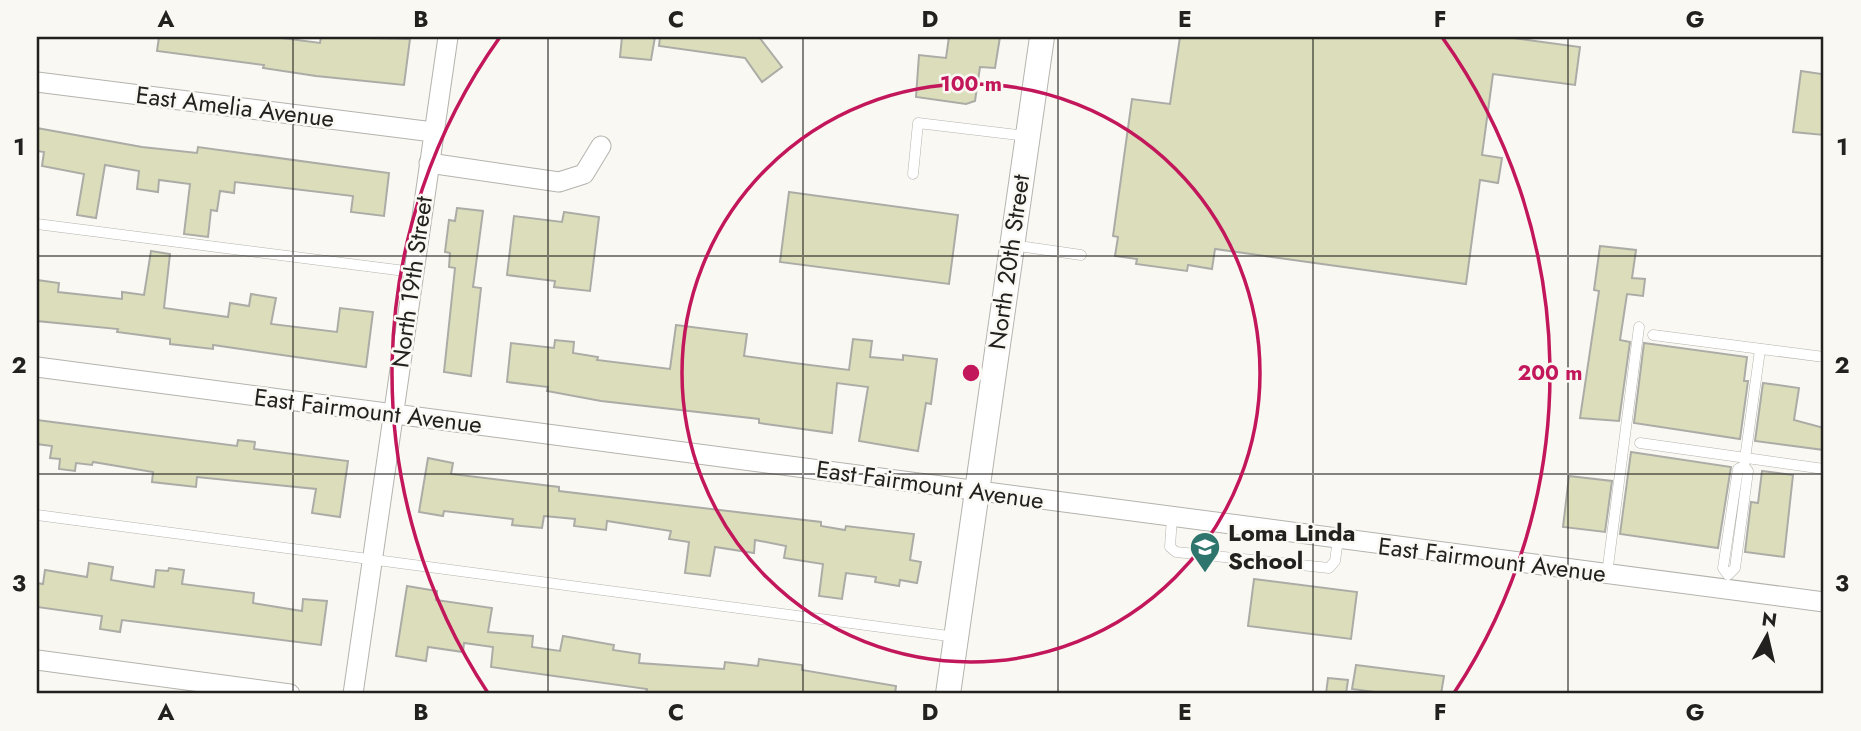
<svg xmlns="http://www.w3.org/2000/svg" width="1861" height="731" viewBox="0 0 1861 731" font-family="Jost,sans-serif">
	<rect width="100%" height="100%" fill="#faf8f2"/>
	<path fill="#dcddbb" stroke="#acaca7" stroke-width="2" d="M159 37H274L320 43 321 37 410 39 404 85 316 76 263 68 264 65 157 51Z
		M622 37H655L651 60 620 57Z
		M660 37H759L782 67 762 82 745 58 659 46Z
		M949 37H1000L995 68 980 67 975 101 966 104 916 97 919 55 946 58Z
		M1180 37H1506L1580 47 1575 85 1493 74 1482 155 1502 158 1498 183 1480 180 1466 284 1215 249 1212 269 1188 265 1187 271 1136 264 1137 259 1115 256 1118 237 1113 236 1132 99 1170 104Z
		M1801 71 1822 74 1824 135 1793 132Z
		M37 128 142 147 197 153 198 147 389 173 384 216 351 212 353 196 235 182 234 193 220 191 217 211 211 210 208 237 184 234 190 184 159 180 158 192 137 189 139 171 105 165 96 218 77 215 84 174 42 166 44 152 37 151Z
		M789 192 958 215 949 284 780 262Z
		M457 208 483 211 473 287 481 288 471 376 444 372 455 268 449 267 450 253 445 252 449 220 455 221Z
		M564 212 599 217 590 291 554 287 555 281 507 275 514 216 562 222Z
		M1600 246 1636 250 1632 278 1645 279 1643 296 1627 294 1620 340 1630 342 1619 421 1580 418 1599 291 1594 290Z
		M151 251 170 254 164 308 228 317 230 303 249 306 251 294 276 298 271 324 337 332 340 308 373 312 366 367 213 345V349L170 344V339L117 332 118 329 37 321V280L59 283 58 292 122 299V292L144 295Z
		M676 325 747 334 744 356 794 363 849 370 853 339 872 341 870 357 903 360V355L937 359 931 404 926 403 918 451 859 441 868 387 837 383 832 433 759 423V419L601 401 547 391 548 387 507 382 511 343 554 348 555 340 574 342 573 353 598 357 597 360 670 369Z
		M1644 343 1747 357 1744 381H1748L1740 439 1634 423Z
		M1763 383 1799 388 1794 420 1824 428V450L1755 441Z
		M37 420 237 446 238 440 255 442 254 449 348 461 340 517 312 513 316 489 197 477 196 487 152 482 153 472 93 462 92 465 76 463 75 471 59 469 60 459 50 458 52 446 37 444Z
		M1631 452 1731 467 1718 548 1620 534Z
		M428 458 453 463 451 474 559 487V491L821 522V526L845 530 846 526 914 534 910 560 921 562 917 583 900 580 899 586 875 582 876 577 846 573 842 599 819 596 823 564 784 558 786 546 755 540 754 553 715 547 710 576 685 573 689 542 669 539 671 531 607 521 606 530 574 526 575 519 544 516 542 528 512 525 513 519 444 511 443 516 419 512Z
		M1762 471 1793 475 1784 557 1745 552 1751 502 1758 503Z
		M1569 476 1612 481 1605 532 1563 527Z
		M89 563 113 567 111 580 154 587 156 570 168 571 169 568 184 570 182 584 254 593 253 603 302 611 303 599 327 601 321 645 122 620 120 632 100 629 102 616 37 607V583L43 584 45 570 87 577Z
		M1254 579 1357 592 1351 639 1248 626Z
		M407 586 437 591 436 600 492 608 488 632 533 636 532 647 560 651 563 636 614 645 613 650 640 654 639 663 724 669 725 662 758 666 759 659 802 665V670L896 686 895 694H646L647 689 491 667 493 647 464 643 463 652 428 647 426 661 396 656Z
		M1356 665 1444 676 1441 694H1390L1352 689Z
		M1328 678 1348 680 1346 694H1326Z"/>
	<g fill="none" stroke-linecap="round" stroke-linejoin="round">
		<g stroke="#b4b3ae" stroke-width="11">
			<path id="service" d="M913 174 918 123 1027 136
				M37 224 413 272
				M1012 245 1081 255
				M1653 335 1824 357
				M1640 443 1824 469
				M1744 466 1748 471 1735 568 1728 575 1723 568 1738 469 1744 466 1760 350
				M37 515 956 637
				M1172 517 1170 547 1176 552 1329 568 1335 561 1338 539
				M1607 574 1639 327"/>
		</g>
		<g stroke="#b4b3ae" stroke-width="21">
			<path id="minor" d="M37 82 433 132
				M429 163 559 182 584 174 601 146
				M37 367 1824 602
				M37 660 290 694
				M353 694 448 37"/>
		</g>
		<g stroke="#b4b3ae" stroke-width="26">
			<path id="tertiary" d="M948 694 1042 37"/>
		</g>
		<use href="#service" stroke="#fff" stroke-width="10"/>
		<use href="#minor" stroke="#fff" stroke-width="19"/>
		<use href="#tertiary" stroke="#fff" stroke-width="24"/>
	</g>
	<path fill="none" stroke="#22211f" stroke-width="2" stroke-opacity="0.55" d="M293 37V694M548 37V694M803 37V694M1058 37V694M1313 37V694M1568 37V694M37 256H1824M37 474H1824"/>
	<g fill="none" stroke="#c2185b" stroke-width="3.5">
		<circle cx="971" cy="373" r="289"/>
		<path d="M488 693A579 579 0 0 1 500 37M1442 37A579 579 0 0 1 1454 693"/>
	</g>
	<defs>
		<g id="school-pin" transform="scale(1.575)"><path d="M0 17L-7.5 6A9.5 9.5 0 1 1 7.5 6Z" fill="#2d756d" stroke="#faf8f2"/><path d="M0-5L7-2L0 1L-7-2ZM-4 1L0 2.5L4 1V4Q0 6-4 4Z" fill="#fff"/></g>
	</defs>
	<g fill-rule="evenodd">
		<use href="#school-pin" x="1205" y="547"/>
	</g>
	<g text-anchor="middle" stroke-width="5" stroke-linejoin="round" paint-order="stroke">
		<g font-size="24" fill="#22211f" stroke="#faf8f2">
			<text transform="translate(235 107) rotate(7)" y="8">East Amelia Avenue</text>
			<text transform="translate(1009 262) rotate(-82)" y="8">North 20th Street</text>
			<text transform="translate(412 282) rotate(-82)" y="8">North 19th Street</text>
			<text transform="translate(368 411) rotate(7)" y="8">East Fairmount Avenue</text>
			<text transform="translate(930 485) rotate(8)" y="8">East Fairmount Avenue</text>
			<text transform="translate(1492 560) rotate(7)" y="8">East Fairmount Avenue</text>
		</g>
		<g font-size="24" font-weight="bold" fill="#22211f" stroke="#faf8f2" text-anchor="start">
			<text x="1228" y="541">Loma Linda<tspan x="1228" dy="28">School</tspan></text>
		</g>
	</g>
	<circle cx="971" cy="373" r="10" fill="#c2185b" stroke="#faf8f2" stroke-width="3.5"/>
	<g font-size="21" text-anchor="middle" font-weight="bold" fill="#c2185b" stroke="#faf8f2" stroke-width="5" stroke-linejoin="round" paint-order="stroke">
		<text x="971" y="91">100 m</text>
		<text x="1550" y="380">200 m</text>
	</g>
	<rect width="1861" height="731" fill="none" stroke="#faf8f2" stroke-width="77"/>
	<g transform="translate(1767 636) rotate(8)" stroke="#faf8f2" stroke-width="5" paint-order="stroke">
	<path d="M0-5L12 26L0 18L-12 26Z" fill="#22211f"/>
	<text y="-10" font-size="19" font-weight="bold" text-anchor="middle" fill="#22211f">N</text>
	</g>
	<rect x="38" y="38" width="1784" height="654" fill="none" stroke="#22211f" stroke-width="2.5"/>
	<g font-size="23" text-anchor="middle" font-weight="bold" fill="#22211f">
		<text x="166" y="27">A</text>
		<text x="421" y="27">B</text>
		<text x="676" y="27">C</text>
		<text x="930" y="27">D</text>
		<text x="1185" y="27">E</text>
		<text x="1440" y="27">F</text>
		<text x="1695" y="27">G</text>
		<text x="19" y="155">1</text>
		<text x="1842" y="155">1</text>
		<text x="19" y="373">2</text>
		<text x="1842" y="373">2</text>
		<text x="19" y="591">3</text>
		<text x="1842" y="591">3</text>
		<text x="166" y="720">A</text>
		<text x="421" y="720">B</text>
		<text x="676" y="720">C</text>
		<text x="930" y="720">D</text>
		<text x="1185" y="720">E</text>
		<text x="1440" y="720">F</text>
		<text x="1695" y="720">G</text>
	</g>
</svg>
